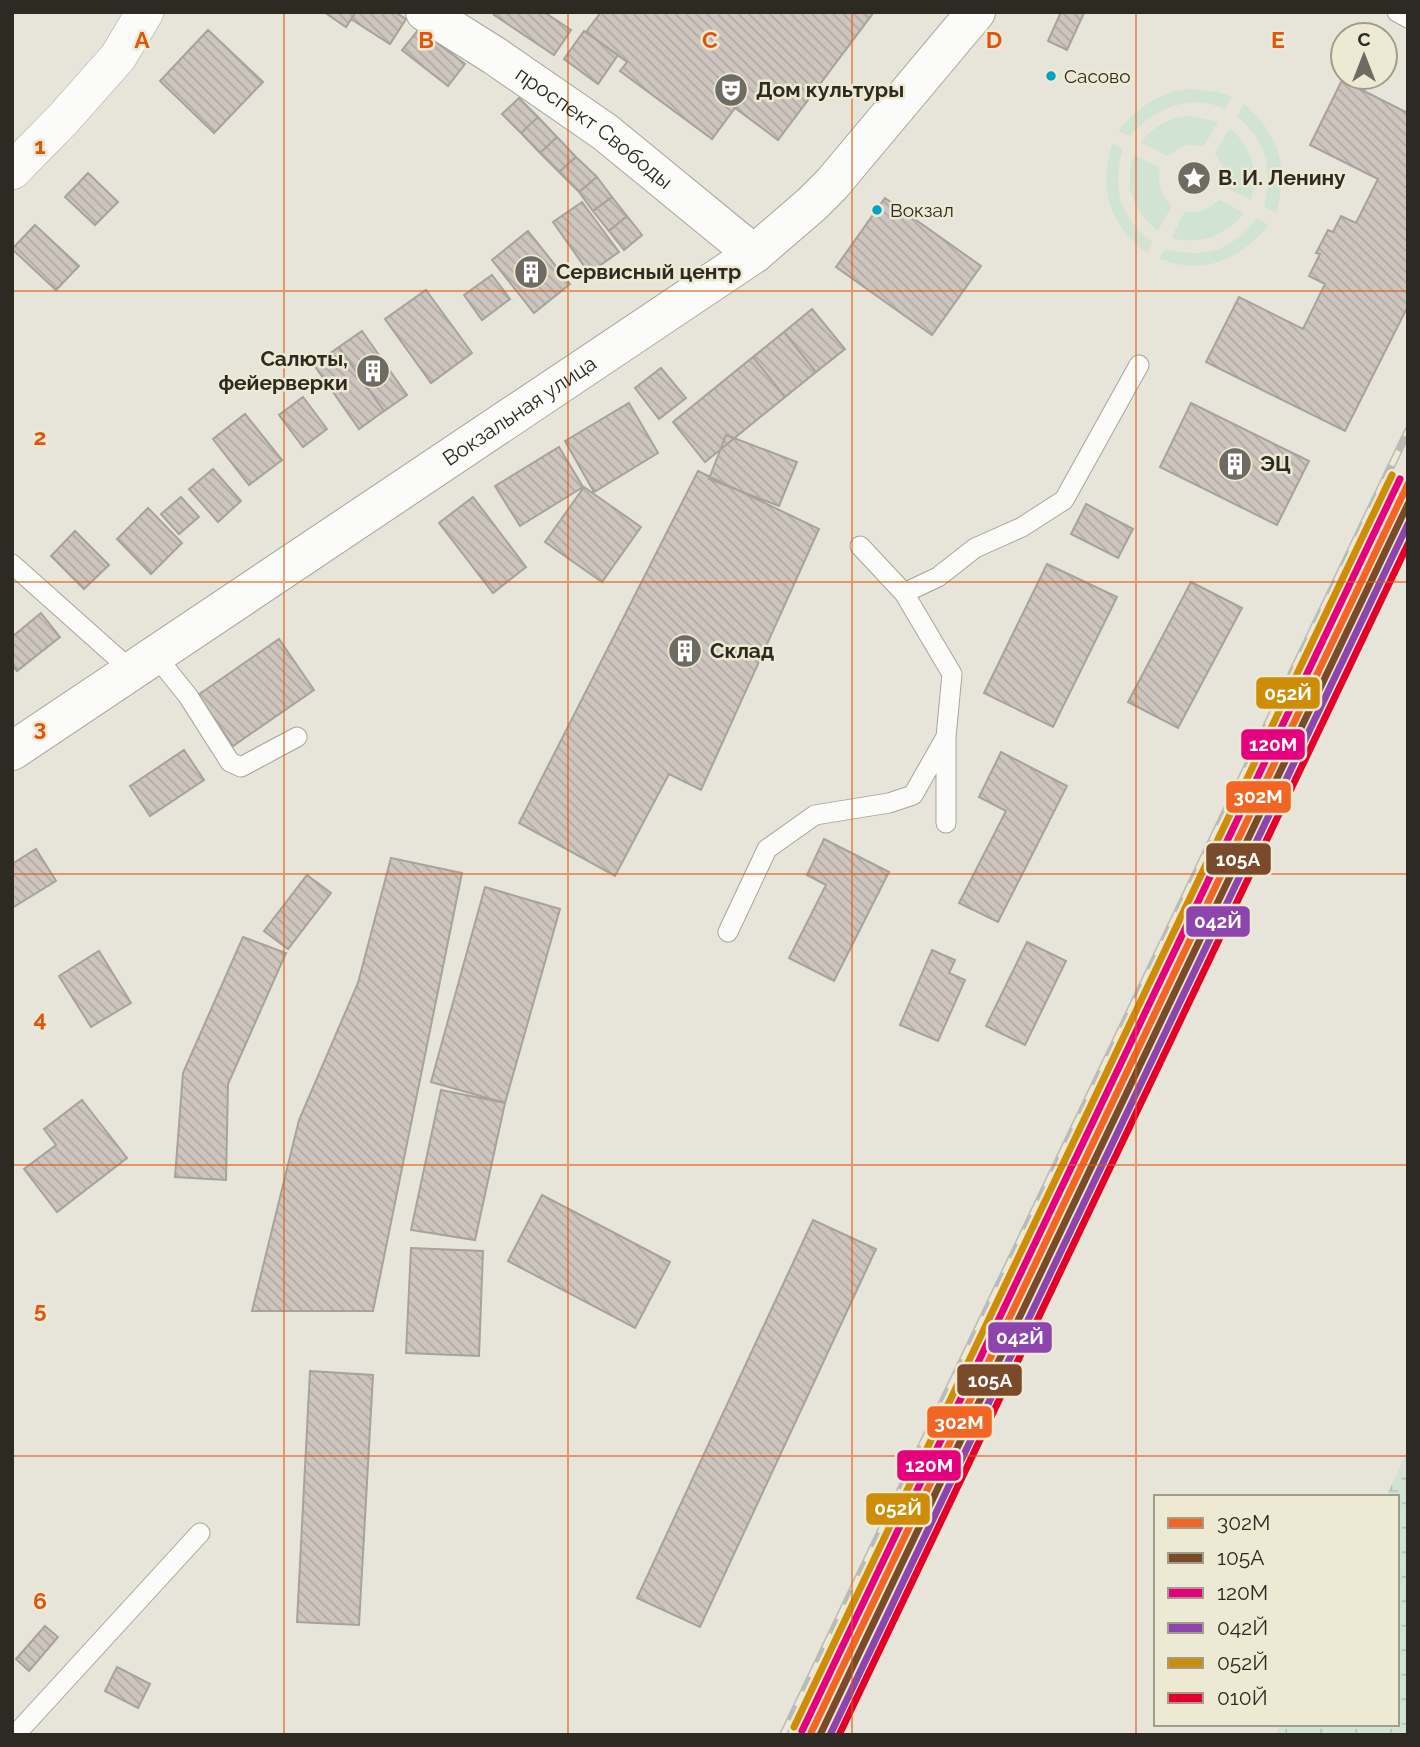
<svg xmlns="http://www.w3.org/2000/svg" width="1420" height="1747" viewBox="0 0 1420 1747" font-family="Raleway,sans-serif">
	<defs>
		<pattern id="wetland-marsh" width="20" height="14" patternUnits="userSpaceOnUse" patternTransform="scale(1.75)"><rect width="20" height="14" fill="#d1e3d2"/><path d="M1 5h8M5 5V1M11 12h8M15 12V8" fill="none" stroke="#b4c3b4"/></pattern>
		<pattern id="building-back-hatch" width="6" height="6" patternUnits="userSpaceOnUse" patternTransform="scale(1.75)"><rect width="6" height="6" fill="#cec5bf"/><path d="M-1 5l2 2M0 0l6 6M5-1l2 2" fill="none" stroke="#b1a9a4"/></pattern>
	</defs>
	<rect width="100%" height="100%" fill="#e7e5d9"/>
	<path fill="#d1e3d2" d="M1189 89 1218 92 1232 97 1225 109C1190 93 1153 109 1130 136L1118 131C1138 107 1158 93 1189 89Z
		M1244 104C1280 135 1289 168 1276 213L1264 207C1273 168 1267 143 1237 116Z
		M1192 116 1218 122 1204 146 1185 145 1167 156 1141 142C1154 126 1171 116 1192 116Z
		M1230 128C1251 147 1260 173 1251 200L1225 187V171L1215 153Z
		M1112 143 1123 149C1111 189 1120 216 1152 242L1147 253C1108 222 1099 190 1112 143Z
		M1134 155 1160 168C1157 183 1160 196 1172 205L1158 231C1134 213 1123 184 1134 155Z
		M1219 200 1244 213C1226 236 1201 245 1171 238L1185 211C1198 214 1209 209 1219 200Z
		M1257 219 1269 225C1240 259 1204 276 1160 259L1165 249C1205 259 1231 251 1257 219Z"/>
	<path fill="url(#wetland-marsh)" d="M1408 1450V1735H1275L1280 1724H1397V1497H1386Z"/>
	<path fill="url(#building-back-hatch)" stroke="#a7a29c" stroke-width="2" d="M324 12H356L346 27Z
		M356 12H395L406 19 390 44 351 19Z
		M496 12H544L571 30 554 55 494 15Z
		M601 12H874L778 140 735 108 712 139 620 71 627 62 586 32Z
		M1061 12 1084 13 1067 50 1048 41Z
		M419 29 465 64 448 86 402 50Z
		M208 30 263 82 214 133 160 81Z
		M584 31 618 55 598 84 564 59Z
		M1342 80 1408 113V306L1345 431 1206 362 1239 297 1303 329 1325 284 1309 276 1320 254 1316 253 1328 230 1333 232 1341 216 1356 223 1378 179 1310 145Z
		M519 98 538 117 521 133 502 114Z
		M538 117 557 137 540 153 521 133Z
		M557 137 576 157 559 172 540 153Z
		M576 157 597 177 579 192 559 172Z
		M88 173 118 202 95 225 65 197Z
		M597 177 612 197 593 211 579 192Z
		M612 197 627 216 609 231 593 211Z
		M885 198 981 266 932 335 836 267Z
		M582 202 619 252 589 273 553 222Z
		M627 216 642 235 624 250 609 231Z
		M35 225 79 266 56 290 12 249Z
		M528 231 570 284 534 313 492 260Z
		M492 275 510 299 482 320 464 295Z
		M426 290 472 353 431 383 385 319Z
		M812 309 845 349 816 372 784 332Z
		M362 331 407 395 384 411 339 347Z
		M784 332 816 372 785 397 753 357Z
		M339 347 384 411 359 429 314 365Z
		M753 357 785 397 705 462 673 422Z
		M661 368 686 398 659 419 635 388Z
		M303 397 327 429 303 447 279 415Z
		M629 403 658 453 594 492 565 441Z
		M1191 403 1309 461 1277 525 1160 467Z
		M245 414 282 460 249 485 213 439Z
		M726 435 797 462 779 506 709 479Z
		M559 447 583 487 520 526 495 486Z
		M213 469 241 501 218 522 189 489Z
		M698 471 819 529 701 790 669 774 615 876 519 823Z
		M584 487 641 527 602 582 545 542Z
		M181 497 199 517 179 534 161 514Z
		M473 497 526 567 493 593 439 523Z
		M1086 504 1133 529 1118 558 1071 534Z
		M148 508 182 543 151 574 117 539Z
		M75 531 109 565 84 589 51 556Z
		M1047 564 1117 597 1053 727 984 693Z
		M1191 582 1242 608 1178 728 1128 702Z
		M41 613 60 637 17 671 12 665V637Z
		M279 639 314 690 233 746 198 695Z
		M184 750 204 780 150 816 130 786Z
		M1001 752 1067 786 998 922 959 903 1006 811 979 797Z
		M824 839 889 872 834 981 789 958 826 885 807 875Z
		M36 849 56 881 12 908V864Z
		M391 858 462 873 373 1311H252L299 1120 358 983Z
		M307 875 331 893 288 949 264 931Z
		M485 887 560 909 505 1103 431 1082Z
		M243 937 286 953 228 1084 226 1180 175 1177 183 1073Z
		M1027 942 1066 961 1025 1045 986 1026Z
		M932 950 955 960 949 973 965 980 938 1041 900 1025Z
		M99 951 131 1003 91 1027 59 976Z
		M441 1090 505 1103 475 1240 411 1230Z
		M82 1100 127 1158 57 1212 24 1169 56 1145 44 1129Z
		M542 1195 670 1262 635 1328 508 1261Z
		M813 1220 876 1249 700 1627 637 1598Z
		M411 1248 483 1251 479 1356 406 1353Z
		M310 1371 373 1375 359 1625 297 1622Z
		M45 1626 58 1637 29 1671 16 1659Z
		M117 1667 150 1684 138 1708 105 1691Z"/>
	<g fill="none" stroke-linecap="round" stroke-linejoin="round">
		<g stroke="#a7a59b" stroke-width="21">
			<path id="lane" d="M1397 12 1408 18
				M860 546 904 593 952 674 946 737V823
				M12 564 132 671
				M904 593 938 577 975 548 1022 527 1064 500 1139 365
				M155 655 188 696 230 762 241 767 297 737
				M728 932 767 849 815 815 889 803 913 795 946 737
				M15 1735 200 1533"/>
		</g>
		<g stroke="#a7a59b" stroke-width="38">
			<path id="street" d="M12 171 64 118 118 57 145 12"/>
		</g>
		<g stroke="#a7a59b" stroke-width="40">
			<g id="secondary">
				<path id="s1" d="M425 12 495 56 605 132 754 254"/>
				<path id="s2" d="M12 751 754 254 812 204 832 184 976 12"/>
			</g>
		</g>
		<use href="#lane" stroke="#fbfbf9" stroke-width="19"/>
		<use href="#street" stroke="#fbfbf9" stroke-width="37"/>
		<use href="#secondary" stroke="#fbfbf9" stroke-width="38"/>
		<g stroke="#babab7" stroke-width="8">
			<path id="rail" d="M783 1735 1408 431"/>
		</g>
		<use href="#rail" stroke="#ede9d3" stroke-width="5" stroke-dasharray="16" stroke-linecap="butt"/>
		<g stroke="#ede9d3" stroke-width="12">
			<path id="rail-1" d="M810 1735 1408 484"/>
		</g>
		<g stroke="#ede9d3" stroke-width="12">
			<path id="rail-2" d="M820 1735 1408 504"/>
		</g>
		<g stroke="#ede9d3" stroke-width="12">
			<path id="rail-3" d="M802 1731 1400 479"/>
		</g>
		<g stroke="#ede9d3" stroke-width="12">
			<path id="rail-4" d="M830 1735 1408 524"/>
		</g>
		<g stroke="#ede9d3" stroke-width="12">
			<path id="rail-5" d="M794 1727 1392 475"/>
		</g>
		<g stroke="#ede9d3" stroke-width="12">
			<path id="rail-6" d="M839 1735 1408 544"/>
		</g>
		<use href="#rail-1" stroke="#f26522" stroke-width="7"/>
		<use href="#rail-2" stroke="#7a4b2a" stroke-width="7"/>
		<use href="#rail-3" stroke="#e5007d" stroke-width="7"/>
		<use href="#rail-4" stroke="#8e44ad" stroke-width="7"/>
		<use href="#rail-5" stroke="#ce8d07" stroke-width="7"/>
		<use href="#rail-6" stroke="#e4002b" stroke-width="7"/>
	</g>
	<path fill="none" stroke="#df570d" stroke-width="2" stroke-opacity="0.55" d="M284 12V1735M568 12V1735M852 12V1735M1136 12V1735M12 291H1408M12 582H1408M12 874H1408M12 1165H1408M12 1456H1408"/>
	<defs>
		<g id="theatre-disc" transform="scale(1.75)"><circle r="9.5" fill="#6d6b62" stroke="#ede9d3"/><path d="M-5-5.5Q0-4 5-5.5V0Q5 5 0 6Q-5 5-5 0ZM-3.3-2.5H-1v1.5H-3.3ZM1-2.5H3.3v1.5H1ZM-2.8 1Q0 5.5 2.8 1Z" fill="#fff"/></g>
		<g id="sight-disc" transform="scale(1.75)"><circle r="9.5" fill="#6d6b62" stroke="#ede9d3"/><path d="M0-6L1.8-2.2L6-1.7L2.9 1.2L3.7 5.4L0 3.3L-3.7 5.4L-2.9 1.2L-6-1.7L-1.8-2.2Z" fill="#fff"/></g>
		<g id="building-disc" transform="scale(1.75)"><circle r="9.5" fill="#6d6b62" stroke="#ede9d3"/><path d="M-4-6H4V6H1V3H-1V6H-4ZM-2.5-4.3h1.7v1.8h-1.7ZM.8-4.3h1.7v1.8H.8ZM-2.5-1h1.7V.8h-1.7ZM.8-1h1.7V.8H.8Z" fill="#fff"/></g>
	</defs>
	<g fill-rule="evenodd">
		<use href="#theatre-disc" x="731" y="90"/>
		<use href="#sight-disc" x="1194" y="178"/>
		<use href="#building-disc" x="531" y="272"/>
		<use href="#building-disc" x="373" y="371"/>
		<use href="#building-disc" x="1235" y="464"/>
		<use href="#building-disc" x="685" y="651"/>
	</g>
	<g fill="#02a3c5" stroke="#ede9d3" stroke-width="2.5">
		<circle cx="1051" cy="76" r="6"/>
		<circle cx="877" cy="210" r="6"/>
	</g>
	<g text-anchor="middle" stroke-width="5" stroke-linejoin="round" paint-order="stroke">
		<g font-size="19" fill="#2c2a22" stroke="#ede9d3" text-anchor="start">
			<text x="1064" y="83">Сасово</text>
			<text x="890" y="217">Вокзал</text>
		</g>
		<g font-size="21" font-weight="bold" fill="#2c2a22" stroke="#ede9d3" text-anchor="start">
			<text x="756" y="97">Дом культуры</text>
			<text x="1218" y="185">В. И. Ленину</text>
			<text x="556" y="279">Сервисный центр</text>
			<text x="348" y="366" text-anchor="end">Салюты,<tspan x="348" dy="24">фейерверки</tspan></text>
			<text x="1260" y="471">ЭЦ</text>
			<text x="710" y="658">Склад</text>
		</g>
		<g font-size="21" fill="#2c2a22" stroke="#ede9d3">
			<text dy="7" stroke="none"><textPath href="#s1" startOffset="205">проспект Свободы</textPath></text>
			<text dy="7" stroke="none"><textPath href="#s2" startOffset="611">Вокзальная улица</textPath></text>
		</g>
	</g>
	<g font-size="23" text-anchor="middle" font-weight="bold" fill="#df570d" stroke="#ede9d3" stroke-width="5" stroke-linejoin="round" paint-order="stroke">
		<text x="142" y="48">A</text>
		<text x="426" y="48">B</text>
		<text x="710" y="48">C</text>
		<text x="994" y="48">D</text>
		<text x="1278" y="48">E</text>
		<text x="40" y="154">1</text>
		<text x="40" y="445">2</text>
		<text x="40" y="736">3</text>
		<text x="40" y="1027">4</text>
		<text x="40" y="1318">5</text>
		<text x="40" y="1609">6</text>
	</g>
	<g stroke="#ede9d3" stroke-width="2.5">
		<rect x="1255" y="676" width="66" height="34" rx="7" fill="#ce8d07"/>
		<rect x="1240" y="728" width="66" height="33" rx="7" fill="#e5007d"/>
		<rect x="1225" y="780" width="67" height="34" rx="7" fill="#f26522"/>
		<rect x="1205" y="842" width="67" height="34" rx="7" fill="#7a4b2a"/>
		<rect x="1185" y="905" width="66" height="33" rx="7" fill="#8e44ad"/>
		<rect x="987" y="1321" width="66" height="33" rx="7" fill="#8e44ad"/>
		<rect x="956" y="1363" width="67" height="34" rx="7" fill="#7a4b2a"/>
		<rect x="926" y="1405" width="67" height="34" rx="7" fill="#f26522"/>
		<rect x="896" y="1449" width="66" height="33" rx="7" fill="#e5007d"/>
		<rect x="865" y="1492" width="66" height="34" rx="7" fill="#ce8d07"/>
	</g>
	<g font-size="19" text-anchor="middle" font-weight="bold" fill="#fff">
		<text x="1288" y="700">052Й</text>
		<text x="1273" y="751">120М</text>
		<text x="1258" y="803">302М</text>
		<text x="1238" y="866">105А</text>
		<text x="1218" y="928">042Й</text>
		<text x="1020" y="1344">042Й</text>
		<text x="990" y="1387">105А</text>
		<text x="959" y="1429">302М</text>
		<text x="929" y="1472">120М</text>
		<text x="898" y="1515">052Й</text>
	</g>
	<rect width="1420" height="1747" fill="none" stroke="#2c2a22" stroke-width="28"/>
	<rect x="1154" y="1495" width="245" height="231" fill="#ede9d3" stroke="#a09d8c" stroke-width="2"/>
	<rect x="1168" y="1518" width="35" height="10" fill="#f26522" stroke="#a09d8c" stroke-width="2"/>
	<text x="1217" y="1530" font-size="21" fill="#2c2a22">302М</text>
	<rect x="1168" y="1553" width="35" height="10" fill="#7a4b2a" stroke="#a09d8c" stroke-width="2"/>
	<text x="1217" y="1565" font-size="21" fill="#2c2a22">105А</text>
	<rect x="1168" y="1588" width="35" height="10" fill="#e5007d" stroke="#a09d8c" stroke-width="2"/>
	<text x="1217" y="1600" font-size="21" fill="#2c2a22">120М</text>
	<rect x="1168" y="1623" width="35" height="10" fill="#8e44ad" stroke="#a09d8c" stroke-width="2"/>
	<text x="1217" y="1635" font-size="21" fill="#2c2a22">042Й</text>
	<rect x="1168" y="1658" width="35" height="10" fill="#ce8d07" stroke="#a09d8c" stroke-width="2"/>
	<text x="1217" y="1670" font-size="21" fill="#2c2a22">052Й</text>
	<rect x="1168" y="1693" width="35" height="10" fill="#e4002b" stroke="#a09d8c" stroke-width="2"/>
	<text x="1217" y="1705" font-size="21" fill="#2c2a22">010Й</text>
	<g transform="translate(1364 56)"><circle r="33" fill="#ede9d3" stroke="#a09d8c" stroke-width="2"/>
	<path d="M0-5L12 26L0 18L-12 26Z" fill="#6d6b62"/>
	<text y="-10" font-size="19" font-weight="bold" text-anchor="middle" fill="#2c2a22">С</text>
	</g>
</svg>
